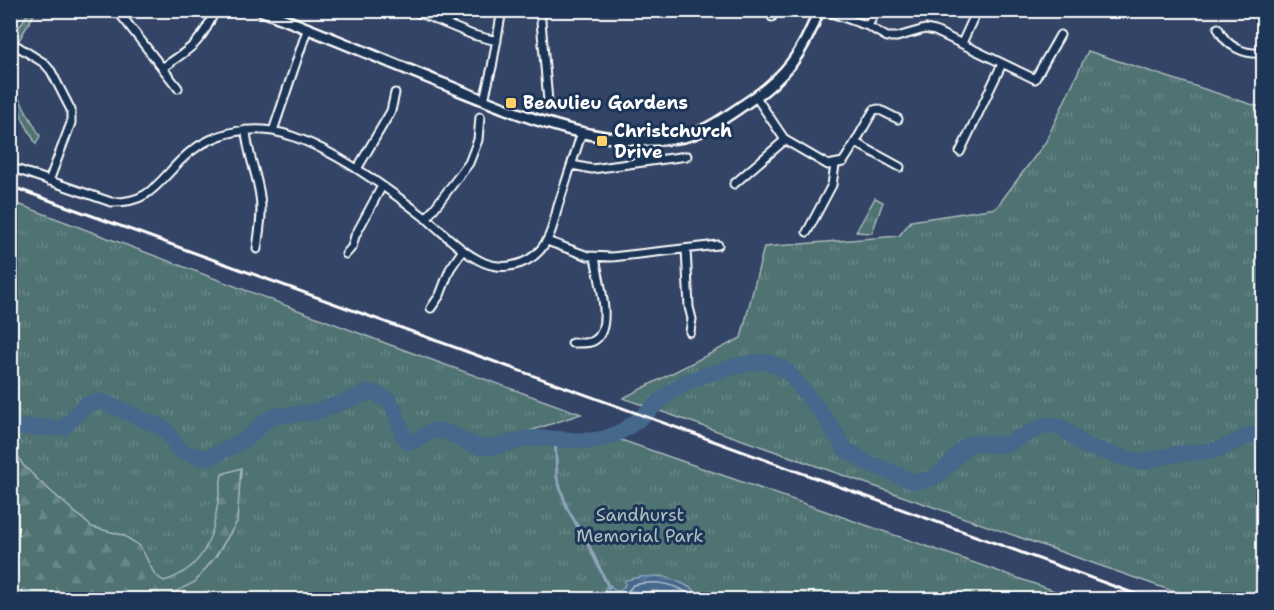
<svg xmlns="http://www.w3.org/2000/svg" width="1274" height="610" viewBox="0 0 1274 610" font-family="'Shantell Sans',sans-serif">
	<defs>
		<pattern id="grass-tufts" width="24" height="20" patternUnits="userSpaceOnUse" patternTransform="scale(1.5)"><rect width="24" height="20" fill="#507273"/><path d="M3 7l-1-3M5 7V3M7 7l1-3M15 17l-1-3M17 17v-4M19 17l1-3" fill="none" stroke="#6a8788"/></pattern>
		<pattern id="forest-firs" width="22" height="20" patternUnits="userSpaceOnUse" patternTransform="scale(1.5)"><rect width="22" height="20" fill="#507273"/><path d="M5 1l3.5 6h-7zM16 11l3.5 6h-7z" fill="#6a8788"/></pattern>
		<pattern id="water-waves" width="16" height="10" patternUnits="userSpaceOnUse" patternTransform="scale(1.5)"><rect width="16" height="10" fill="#45678c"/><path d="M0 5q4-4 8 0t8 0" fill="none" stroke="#617e9d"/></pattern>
	</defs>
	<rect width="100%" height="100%" fill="#344466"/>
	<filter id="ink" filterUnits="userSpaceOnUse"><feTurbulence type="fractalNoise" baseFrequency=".0167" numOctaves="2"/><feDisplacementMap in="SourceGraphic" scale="12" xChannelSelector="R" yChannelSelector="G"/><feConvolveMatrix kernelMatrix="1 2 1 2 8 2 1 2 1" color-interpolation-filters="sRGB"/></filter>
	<g filter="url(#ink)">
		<path fill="url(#grass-tufts)" stroke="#a8b8b9" stroke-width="1.5" d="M29 11H36L19 40 14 36Z
			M1088 51 1256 106H1263V599H1195L623 398 741 338 764 247 899 236 911 221 996 208 1045 143Z
			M10 82 40 136 36 144 11 97Z
			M875 198 883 202 872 233 856 232Z
			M10 201 385 343 581 414 527 432 594 443 607 435 1078 599H11Z"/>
		<path fill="url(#forest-firs)" stroke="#a8b8b9" stroke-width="1.5" d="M10 442 23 465 39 481 92 527 123 535 140 546 155 575 164 581C215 566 215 519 222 474L241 468 237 522 216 556 195 582 161 599H11L10 513 14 508 10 498Z"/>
		<path fill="url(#water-waves)" stroke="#8fa4ba" stroke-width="1.5" d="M661 576C679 581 691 586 704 599H604L607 596 605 588 610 585 615 591H620L625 585V580L640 577Z"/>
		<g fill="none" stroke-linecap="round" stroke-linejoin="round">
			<path stroke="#b5c2d1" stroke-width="1.5" d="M611 600 626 594 633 585C655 580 679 583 696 600"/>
			<path stroke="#8fa4ba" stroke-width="3" d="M555 439 557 478 567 508 589 546 609 588"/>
			<path stroke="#45678c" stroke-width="16" d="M10 427 63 428 87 404 103 402 165 429 180 451 203 458 212 456 247 439 264 422 275 416 316 412 368 393H375L389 401 394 409 404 437 409 442C422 442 428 427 442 431 456 434 466 444 480 447 498 449 516 439 534 438 559 437 587 446 611 436 638 426 657 400 681 385 695 377 748 361 764 362 774 363 782 368 789 373L827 420 845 449 868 463 913 481H920L933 478 943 471 965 447 972 443 1004 445 1042 427 1050 425 1063 428 1085 446 1140 462 1177 454 1217 450 1251 435 1264 436"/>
			<g stroke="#fff" stroke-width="11">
				<path id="minor" d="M117 10 178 88
					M412 10 473 35 497 41
					M540 10 548 101
					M823 10 868 26 887 37H897L925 29 935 31 1035 79 1060 35
					M502 12 536 10
					M772 17 774 10
					M868 26 876 10
					M1218 28C1226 47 1245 55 1264 53
					M962 43 977 10
					M10 53 12 49 17 46 44 63 51 71 71 110V123L49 181
					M162 68C190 49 202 43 215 10
					M756 97 785 140 828 165 843 162C855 145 863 127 874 110L878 109 898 119
					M484 100 492 67 502 10
					M246 130C247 153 257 173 260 196 263 214 259 231 257 249
					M273 131 307 30
					M856 143 900 167
					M960 152 1002 64
					M572 165 592 169 687 156
					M10 167 111 202C149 203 157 184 181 160 203 138 234 128 264 130 315 134 387 188 427 219 445 234 463 254 485 263 508 272 535 263 547 240 553 230 555 217 558 206 566 181 574 157 582 132
					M357 169 391 111 395 93
					M734 184 785 140
					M426 219 469 163 478 140 480 117
					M807 232 832 185 835 165
					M547 241 588 256 612 257 718 245
					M686 249 689 307 692 319 690 332
					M346 254 352 247 355 236 382 186
					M431 308 440 295 450 269 463 250
					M572 343C579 343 590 344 595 340 614 327 598 277 595 257"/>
			</g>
			<g stroke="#fff" stroke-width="14">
				<path id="tertiary" d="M260 10C321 33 381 59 441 83 514 112 596 150 677 138 702 135 724 118 745 104 784 79 803 54 819 10"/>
			</g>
			<use href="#minor" stroke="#1d3557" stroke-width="7"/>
			<use href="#tertiary" stroke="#1d3557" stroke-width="9"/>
			<path stroke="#fff" stroke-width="3" d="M10 186 1152 600"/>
		</g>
	</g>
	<g fill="#ffd166" stroke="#1d3557" stroke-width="2">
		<rect x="505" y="97" width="12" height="12" rx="3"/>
		<rect x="596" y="135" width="12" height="12" rx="3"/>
	</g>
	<g text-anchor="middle" stroke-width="6" stroke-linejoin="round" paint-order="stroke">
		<g font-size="18" font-weight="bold" fill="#fff" stroke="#1d3557" text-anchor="start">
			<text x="523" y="109">Beaulieu Gardens</text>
			<text x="614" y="137">Christchurch<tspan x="614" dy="21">Drive</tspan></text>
		</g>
		<g font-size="18" fill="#b0c0c0" stroke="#1d3557">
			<text x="640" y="521">Sandhurst<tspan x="640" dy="21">Memorial Park</tspan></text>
		</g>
	</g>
	<rect width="1274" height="610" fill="none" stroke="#1d3557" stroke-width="36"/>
	<rect x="18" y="18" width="1238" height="574" fill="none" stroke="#fff" stroke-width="2" filter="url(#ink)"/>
</svg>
